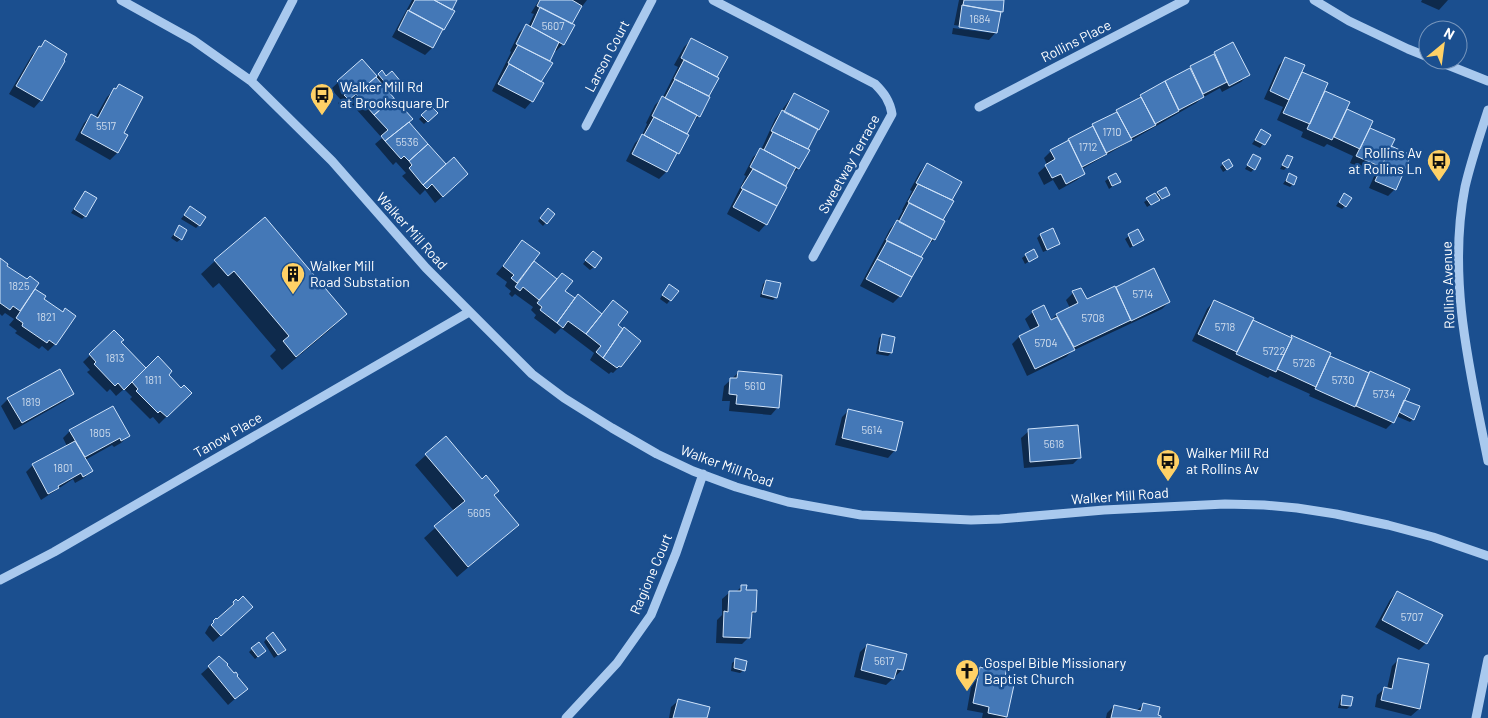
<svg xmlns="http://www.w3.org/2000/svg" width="1488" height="718" viewBox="0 0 1488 718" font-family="Barlow,sans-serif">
	<rect width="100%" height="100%" fill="#1b4f8f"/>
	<path fill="#0007" d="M412 0H456L450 10 453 11 443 30 438 35 432 48 425 55 392 37Z
		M539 0H587L577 13 563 44 556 51 554 50 532 101 525 109 492 91 511 52 510 51 519 33 526 26 528 27 534 14 531 13Z
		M959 0H1003L996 32 989 40 952 34 953 28 992 33V31L954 25Z
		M1422 0H1448L1439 10 1421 2Z
		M691 40 726 58 699 116 692 123 685 134 687 136 666 172 659 179 626 161 635 143 641 137 647 124 646 123 655 105 663 97 678 67 674 65 684 47Z
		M45 42 41 100 34 108 9 94 32 55Z
		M1232 44 1248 75 1241 82 1222 92 1220 88 1202 98 1196 103 1082 169 1084 173 1077 180 1059 190 1053 180 1044 185 1038 173 1047 165 1044 158 1051 151 1112 116 1117 111 1134 102 1140 96 1186 72 1190 67Z
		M1286 58 1301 73 1326 84 1323 92 1349 103 1346 110 1371 122 1368 128 1393 139 1389 147 1395 189 1388 196 1369 188 1375 174 1350 163 1353 156 1327 144 1324 147 1301 137 1303 132 1277 120 1283 107 1264 99 1279 65Z
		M362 60 377 77 382 72 397 86 388 93 407 123 460 181 435 203 425 190 420 195 402 176 406 173 396 162 393 165 375 144 382 138 348 100 341 107 338 103 341 100 331 89Z
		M119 85 122 133 117 153 110 160 75 140 84 123 91 116 95 118 107 97Z
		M794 94 827 111 806 149 798 169 790 175 766 224 759 232 727 214 746 176 744 175 753 157 761 150 775 119Z
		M431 108 436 113 424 124 419 119Z
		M1261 131 1269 135 1260 148 1252 144Z
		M1253 156 1254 169 1251 172 1245 169Z
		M1287 156V167L1284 170 1280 169Z
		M1223 164 1228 169 1223 172 1220 167Z
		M927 165 960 183 934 240 926 246 900 296 893 303 860 286 890 229 897 221 903 210H902L912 191 910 190 920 172Z
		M1116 174 1119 182 1109 189 1105 181Z
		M1289 175 1293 184 1290 187 1283 184Z
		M85 192V216L82 219 71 213Z
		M1158 193 1169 194 1147 207 1144 202Z
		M1344 194 1345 206 1342 209 1336 206Z
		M190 208 199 225 196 228 181 219Z
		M548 210 553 214 543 226 538 221Z
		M179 227 181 239 177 242 171 238Z
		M1137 230 1142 240 1130 248 1125 239Z
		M1040 235 1058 244 1055 247 1043 252 1037 238Z
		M523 242 532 261 556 280 564 291 616 325 620 366 613 373 611 372 609 374 590 360 594 353 561 328 555 334 534 318 536 315 531 310 533 307 515 294 512 297 509 294 511 291 505 286 507 282 496 274Z
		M1033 250 1037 256 1025 264 1022 258Z
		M590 255 594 267 590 270 583 264Z
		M0 260 33 290 44 296 42 299 55 344 48 351 42 346 39 349 15 333 17 331 9 325 14 319 5 313 2 316 0 314Z
		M215 261 345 314 332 328 282 370 270 356 276 350 219 283 213 288 201 274Z
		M1154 270 1169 302 1162 309 1072 351 1066 357 1027 376 1012 344 1019 337 1031 331 1025 319 1033 312 1043 307 1050 321 1056 315 1070 308 1066 300 1073 293 1086 301Z
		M766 281 776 297 773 300 760 297 763 284Z
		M666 289 677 291 667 304 660 299Z
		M1214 301 1251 321 1368 375 1370 373 1403 401 1413 419 1410 422 1396 416 1393 422 1386 429 1309 396 1310 394 1270 376 1268 378 1192 341 1207 309Z
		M114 332 119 342 146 369 167 375 181 389 190 393 159 424 153 417 150 419 130 399 132 397 124 389 116 396 110 389 107 392 87 372 90 370 83 362Z
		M882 335 894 338 891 353 888 356 876 354 879 338Z
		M738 373 778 407 771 415 729 411 730 401H722L724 386Z
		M72 394 65 401 14 430 1 406 8 399Z
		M849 410 895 450 888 458 835 445 842 417Z
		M70 431 128 436 121 443 114 447 112 445 85 460 91 471 84 478 75 483 73 479 41 500 26 472 33 465 67 446 63 438Z
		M1029 431 1080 457 1073 464 1024 468 1021 438Z
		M426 455 493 496 506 535 457 577 424 538 454 511 415 465Z
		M742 586 755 612 750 616 749 637 742 644 716 643 717 620 722 615V599L730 592H736Z
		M1397 592 1426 643 1419 650 1375 627 1390 600Z
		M234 603 244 614 213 642 205 633 209 626 228 611 227 610Z
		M267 638 281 653 274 658 264 642Z
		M867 645 902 670 886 685 854 677 860 652Z
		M252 649 261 654 255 659 249 652Z
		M219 658 246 689 228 705 201 674Z
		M1399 659 1419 709 1411 716 1375 707 1377 695 1385 688 1387 689 1392 666Z
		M736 660 744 670 740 673 731 671 732 663Z
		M985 663 1002 684 1006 716 1005 718H982L983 713 967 710 973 676Z
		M1343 696 1350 706 1347 709 1338 708 1340 700Z
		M679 700 706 718H669L671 707Z
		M1143 705 1159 718H1106L1107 713 1114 706 1136 711Z"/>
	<path fill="#4478b7" stroke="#cfe3fa" d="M415 0H434L455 11 444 30 409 11Z
		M434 0H457L452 10Z
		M540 0H572L582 6 572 24 537 6Z
		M964 0H1004L1003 12 963 5Z
		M962 5 1001 12 997 33 959 27Z
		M540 7 575 25 564 45 531 27Z
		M408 10 443 29 433 48 398 30Z
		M526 24 559 42 550 61 516 44Z
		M691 38 728 57 717 77 681 58Z
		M45 40 67 54 64 60 65 61 42 101 16 86 39 46 41 47Z
		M1233 42 1250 75 1229 86 1214 52Z
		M518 45 553 63 541 82 508 63Z
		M1214 54 1227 82 1203 94 1190 66Z
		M1285 57 1305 65 1289 100 1270 91Z
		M362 59 377 76 349 100 344 95 348 92 337 81Z
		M684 60 719 78 709 96 674 79Z
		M509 64 544 83 533 102 498 84Z
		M1190 68 1204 97 1179 110 1165 81Z
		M382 70 386 76 392 71 402 83 392 91 378 74Z
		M1302 72 1328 83 1310 124 1283 113Z
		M376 77 394 98 374 115 356 94Z
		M675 79 710 97 700 117 665 98Z
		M1165 81 1179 111 1155 124 1140 95Z
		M119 84 143 97 124 133 128 135 118 153 81 133 91 114 98 118 114 88 116 89Z
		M1325 91 1350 102 1332 140 1307 129Z
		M794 93 829 111 819 130 784 112Z
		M662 96 697 115 687 134 652 116Z
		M1141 97 1156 125 1131 138 1116 110Z
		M394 98 413 119 385 141 381 136 388 130 374 115Z
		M431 106 438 113 428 122 421 115Z
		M1347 109 1373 121 1360 149 1334 137Z
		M782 110 818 129 808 149 771 131Z
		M1117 112 1132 140 1106 153 1092 124Z
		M654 117 689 135 679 154 644 135Z
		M409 122 428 144 409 161 404 156 401 159 385 141Z
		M1093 126 1107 154 1082 167 1068 139Z
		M1370 128 1395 139 1381 167 1356 156Z
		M1261 129 1271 135 1265 145 1255 140Z
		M773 132 810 150 799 169 764 150Z
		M642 134 677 153 667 172 632 154Z
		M1069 140 1085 174 1066 184 1061 174 1052 178 1045 165 1055 159 1050 150Z
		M428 144 446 164 423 185 409 168 412 165 409 161Z
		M1391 146 1411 155 1396 190 1375 181Z
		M760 148 796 167 786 186 750 167Z
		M1253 154 1261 158 1255 170 1247 165Z
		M1287 155 1293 157 1288 168 1282 165Z
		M454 157 468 174 443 197 432 184 427 189 423 185Z
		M1229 159 1233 166 1227 170 1222 163Z
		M927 163 962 182 952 200 916 183Z
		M753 169 787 187 777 206 741 188Z
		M1116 173 1121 182 1112 186 1108 177Z
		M1289 173 1297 177 1294 185 1286 181Z
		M918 184 954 201 943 220 908 202Z
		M1166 187 1170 195 1162 199 1157 192Z
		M743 189 777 206 767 225 733 207Z
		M85 191 97 198 86 217 74 209Z
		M1155 193 1160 200 1151 205 1146 198Z
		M1344 193 1352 198 1346 207 1339 202Z
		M909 203 945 221 935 240 899 222Z
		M190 206 206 217 200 226 184 215Z
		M548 208 555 214 547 224 540 218Z
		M265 217 347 314 296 357 283 341 289 336 234 271 228 276 214 260Z
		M897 220 932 239 921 257 886 240Z
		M179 225 187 230 182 240 174 235Z
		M1053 228 1060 244 1047 250 1040 234Z
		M1138 229 1144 240 1133 246 1128 234Z
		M522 240 540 253 517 283 511 278 514 275 503 266Z
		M887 241 923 258 912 277 877 259Z
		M1034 249 1038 257 1029 262 1025 254Z
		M593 251 602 258 595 268 585 260Z
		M0 258 8 264 7 266 27 279 30 276 39 283 20 311 13 306 10 310 0 303Z
		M877 259 912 277 901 297 866 279Z
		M534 261 557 279 539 300 523 287 520 291 515 287Z
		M1154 268 1170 302 1131 321 1116 287Z
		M562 273 573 281 565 291 575 298 557 323 540 310 542 307 537 303Z
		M766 280 781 283 777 298 762 294Z
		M669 284 679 291 671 301 662 295Z
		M1115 286 1131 320 1074 347 1056 314 1078 303 1072 291 1081 288 1087 299Z
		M35 289 46 296 44 299 63 312 65 308 76 316 56 345 49 340 47 343 22 326 23 323 16 318Z
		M578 294 602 314 586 334 568 321 563 328 557 323Z
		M613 300 628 312 618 325 623 329 603 358 596 352 601 346 586 334Z
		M1214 300 1254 318 1237 352 1198 334Z
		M1044 305 1051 320 1057 317 1075 350 1035 369 1019 336 1039 326 1032 311Z
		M1253 320 1292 338 1276 372 1236 354Z
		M624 327 641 341 621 367 619 366 617 368 603 358Z
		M114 330 124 340 121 342 146 368 124 390 118 383 115 386 94 364 96 362 89 354Z
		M882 334 895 337 892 353 879 351Z
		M1291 335 1331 353 1316 387 1277 369 1292 338Z
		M158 356 172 371 169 375 181 388 184 385 192 393 167 417 160 411 158 413 136 391 138 389 132 382Z
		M1330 356 1369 373 1355 407 1315 389Z
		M60 369 74 394 22 423 7 398Z
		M738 371 782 375 779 408 736 404 737 395 729 394 730 378H737Z
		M1370 371 1410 389 1394 423 1356 406Z
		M1404 400 1420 406 1414 420 1399 412Z
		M113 406 130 436 121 441 120 438 85 457 69 430Z
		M848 409 903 422 896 451 842 438Z
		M1078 425 1081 458 1030 462 1028 429Z
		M446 436 482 479 486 475 499 491 494 495 519 525 468 567 434 526 465 501 425 454Z
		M75 441 93 471 83 477 81 473 58 486 59 488 48 494 32 464Z
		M741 585H747L746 590H757L756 612H752L750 638 723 637 724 611 728 612 729 591H741Z
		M1397 591 1443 615 1427 644 1382 620Z
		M243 596 253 607 221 636 211 625 214 622 213 621 216 618 217 619 234 604 233 602 236 599 238 601Z
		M273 632 286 650 278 655 266 638Z
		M259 642 266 651 258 657 251 648Z
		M867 644 907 654 903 670 897 669 894 679 861 670Z
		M219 656 228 664 227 665 234 673 236 672 238 675 237 676 248 689 235 699 208 666Z
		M735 658 747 661 745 671 734 668Z
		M1398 658 1429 664 1420 709 1381 700 1384 687 1392 689Z
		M985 662 1007 666 1004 683 1014 685 1007 717 988 713 989 707 973 703 980 667 983 668Z
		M1342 695 1353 697 1351 706 1341 705Z
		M678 699 710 707 707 718H673Z
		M1143 703 1160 707 1158 715 1161 716V718H1111L1114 705 1141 711Z"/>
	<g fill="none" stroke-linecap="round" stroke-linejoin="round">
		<path stroke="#a9c9ee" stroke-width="9" d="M121 0 193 40 251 81 332 161 426 268 532 374 564 398 612 428 657 454 693 471 736 487 788 502 861 515 971 520 1000 519 1104 510 1225 504 1264 505 1297 508 1336 514 1388 525 1433 537 1488 556
			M713 0 875 84C884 93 890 101 892 114L813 257
			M1314 0 1349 21 1408 49 1428 57
			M1435 60 1488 81
			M251 81 293 0
			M979 107 1185 0
			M1488 110C1480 135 1471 161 1465 187 1447 279 1470 371 1488 461
			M586 126 652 0
			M0 580 54 552 469 312
			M566 718 617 663 651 615 676 553 703 474
			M1476 718 1488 659"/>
	</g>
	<defs>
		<g id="bus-pin" transform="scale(1.25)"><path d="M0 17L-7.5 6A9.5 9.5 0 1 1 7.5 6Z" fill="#ffd166" stroke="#1b4f8f"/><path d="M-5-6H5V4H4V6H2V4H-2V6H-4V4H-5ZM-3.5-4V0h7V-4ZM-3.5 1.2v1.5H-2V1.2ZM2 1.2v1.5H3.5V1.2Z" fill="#111"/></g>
		<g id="building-pin" transform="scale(1.25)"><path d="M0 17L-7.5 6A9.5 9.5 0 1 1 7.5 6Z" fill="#ffd166" stroke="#1b4f8f"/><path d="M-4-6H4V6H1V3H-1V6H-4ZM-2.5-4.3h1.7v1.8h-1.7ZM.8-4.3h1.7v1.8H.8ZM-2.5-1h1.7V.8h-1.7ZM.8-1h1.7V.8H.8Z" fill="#111"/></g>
		<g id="church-pin" transform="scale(1.25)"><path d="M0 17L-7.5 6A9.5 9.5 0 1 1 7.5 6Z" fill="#ffd166" stroke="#1b4f8f"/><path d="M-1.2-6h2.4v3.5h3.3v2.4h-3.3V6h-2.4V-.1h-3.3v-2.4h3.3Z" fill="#111"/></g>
	</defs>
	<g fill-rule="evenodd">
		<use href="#bus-pin" x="322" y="95"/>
		<use href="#bus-pin" x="1439" y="161"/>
		<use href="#building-pin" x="293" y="274"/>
		<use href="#bus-pin" x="1168" y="461"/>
		<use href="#church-pin" x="967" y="671"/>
	</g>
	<g text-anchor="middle" stroke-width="5" stroke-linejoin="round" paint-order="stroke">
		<g font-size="11" fill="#d0dded">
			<text x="980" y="23">1684</text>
			<text x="553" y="30">5607</text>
			<text x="106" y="130">5517</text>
			<text x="1112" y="136">1710</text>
			<text x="407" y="146">5536</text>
			<text x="1088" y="151">1712</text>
			<text x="19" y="290">1825</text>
			<text x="1143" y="298">5714</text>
			<text x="46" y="321">1821</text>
			<text x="1093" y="322">5708</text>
			<text x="1225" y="331">5718</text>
			<text x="1046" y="347">5704</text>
			<text x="1274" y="355">5722</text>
			<text x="115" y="362">1813</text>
			<text x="1304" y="367">5726</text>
			<text x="153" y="384">1811</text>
			<text x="1343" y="384">5730</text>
			<text x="755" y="390">5610</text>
			<text x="1384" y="398">5734</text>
			<text x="31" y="406">1819</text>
			<text x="872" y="434">5614</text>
			<text x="100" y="437">1805</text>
			<text x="1054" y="448">5618</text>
			<text x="63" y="472">1801</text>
			<text x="479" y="517">5605</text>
			<text x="1412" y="621">5707</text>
			<text x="884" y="665">5617</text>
		</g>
		<g font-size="14" fill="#fff" stroke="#1b4f8f">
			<text transform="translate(1076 41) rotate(-27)" y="5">Rollins Place</text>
			<text transform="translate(607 56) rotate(-62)" y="5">Larson Court</text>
			<text transform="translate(849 164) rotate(-61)" y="5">Sweetway Terrace</text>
			<text transform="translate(412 231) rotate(48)" y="5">Walker Mill Road</text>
			<text transform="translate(1448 285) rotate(-92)" y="5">Rollins Avenue</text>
			<text transform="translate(228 435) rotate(-30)" y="5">Tanow Place</text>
			<text transform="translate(727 466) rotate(20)" y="5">Walker Mill Road</text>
			<text transform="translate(1120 496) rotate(-4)" y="5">Walker Mill Road</text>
			<text transform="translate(651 574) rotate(-67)" y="5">Ragione Court</text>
		</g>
		<g font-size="14" fill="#fff" stroke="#1b4f8f" text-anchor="start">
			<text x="340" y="92">Walker Mill Rd<tspan x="340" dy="16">at Brooksquare Dr</tspan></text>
			<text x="1422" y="158" text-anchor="end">Rollins Av<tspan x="1422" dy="16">at Rollins Ln</tspan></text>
			<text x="310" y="271">Walker Mill<tspan x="310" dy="16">Road Substation</tspan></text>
			<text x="1186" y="458">Walker Mill Rd<tspan x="1186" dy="16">at Rollins Av</tspan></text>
			<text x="984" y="668">Gospel Bible Missionary<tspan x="984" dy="16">Baptist Church</tspan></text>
		</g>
	</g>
	<g transform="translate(1443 45) rotate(29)"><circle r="24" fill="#1b4f8f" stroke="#7695bc"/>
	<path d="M0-4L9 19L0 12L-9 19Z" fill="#ffd166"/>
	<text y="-8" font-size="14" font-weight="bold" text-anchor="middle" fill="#ffffff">N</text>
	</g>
</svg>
